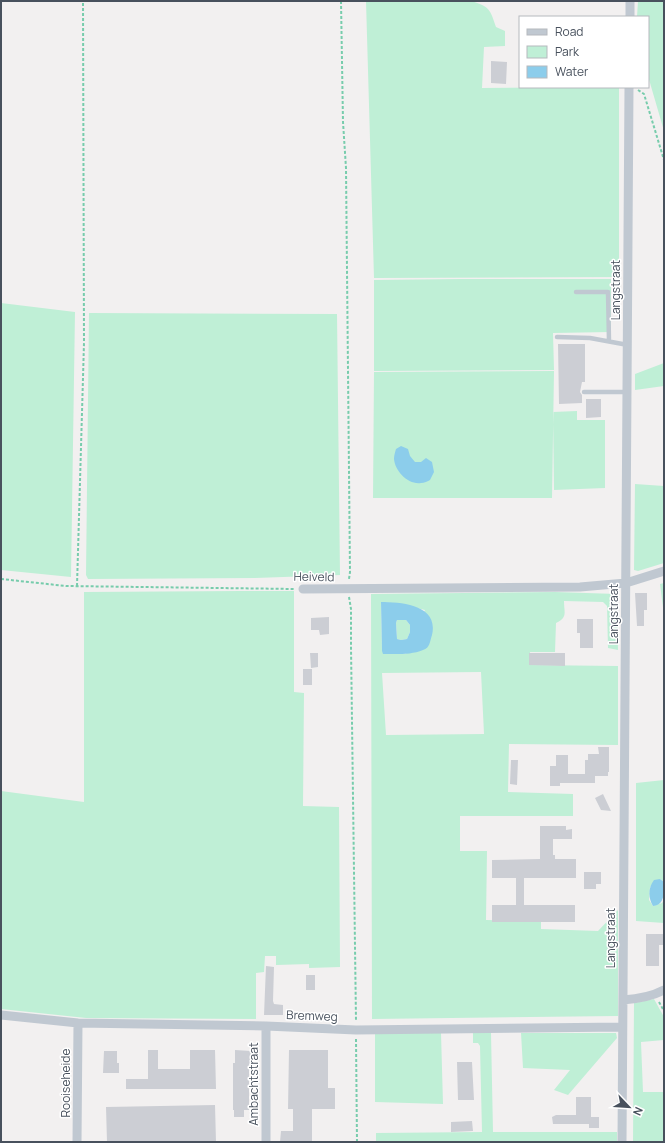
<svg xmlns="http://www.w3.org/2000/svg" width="665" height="1143" viewBox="0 0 665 1143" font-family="Manrope,sans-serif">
	<rect width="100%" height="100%" fill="#f2f0f0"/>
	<path fill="#bfefd6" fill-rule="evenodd" d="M366 1H471C490 7 490 9 496 27L505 31V46L484 47 482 88 619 87V277L374 278Z
		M638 1H664V131L648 76V17H637Z
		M461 279H611V332L553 333 554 370 374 371V280Z
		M1 303 75 312 71 577 1 570Z
		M89 313 337 314 340 575 255 578 88 579 86 575Z
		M664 363V386L635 390V374Z
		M554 371 552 498H373L374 372Z
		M577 411V420H605V488L554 490 553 412Z
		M635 484 664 486V563L638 571 634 570Z
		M664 583V615L660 584Z
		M241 591H294V692L304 693 303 806 339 807 340 967 309 968V964L276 965V956H265L264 972 256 973V1019L86 1018 1 1009V791L84 802V592Z
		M555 592 617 594 618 650 608 648 607 606 603 602 564 601C564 613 568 617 556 623L555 652H530L531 665 618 666V745L509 744 508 792 573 794V816H460V851H487L486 920 541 921V929L598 931 618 910V1016L372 1019 371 594ZM381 602 400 604 425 610 406 654 382 651ZM481 672 484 734 386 735 382 673Z
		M397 620H406L410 625V632L407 639 401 640 397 639 396 623Z
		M664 780V882L660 879 650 887 649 900 653 906 662 903 664 900V923L636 921V783Z
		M654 999 664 1017V1040L641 1042 643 1092H664V1142H633L634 1003Z
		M375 1033H441L443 1104 375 1102Z
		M473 1033H491L493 1132H617V1142H376V1133L482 1132 480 1046 478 1043H473Z
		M521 1033H616L617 1038 568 1095 554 1090 570 1070 523 1068Z"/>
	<path fill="#8ccdeb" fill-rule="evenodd" d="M401 446 408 449 410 456 415 462H421L426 458 432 462 434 472 430 480C428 481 424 483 421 483 408 485 395 471 394 459 394 456 395 452 396 449Z
		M381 602C402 602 439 605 432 635 430 641 430 648 423 650 411 655 397 654 383 654L382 651ZM397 620H406L410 625V632L407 639 401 640 397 639 396 623Z
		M660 879 664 882C664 892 665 905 653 906 648 898 648 888 654 880Z"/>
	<path fill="#ccced4" d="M491 61 507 62 506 84 491 83Z
		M558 344H585V382H582L580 392 582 395V403L559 404Z
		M586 399H601V417L586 418Z
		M635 593H647V610H644V626H637Z
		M329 617V634L320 635 319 630H311V618Z
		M577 619H593V648H580V633H577Z
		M310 653H318V667L311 668Z
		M529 653H565V666L529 665Z
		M303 669H312V685H303Z
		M598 747H609V772H608V776H595V783H560V786H550V766H556V755H568V774H585V760H588V754H599Z
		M511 760H518L517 785 510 784Z
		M603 794 611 811 601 810 595 798Z
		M540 826H566V830L572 829V839H553V855H555V859H576V878H524V905H575V922H492V905H516V878H492V860L540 859Z
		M584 872H601V884H596V889H584Z
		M646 934H664V945H659V966H646Z
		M266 966 274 967 273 1001 274 1004 283 1005V1015H264Z
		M306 975H315V990H306Z
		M148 1050H158V1069H190V1050H215L216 1089H126V1079H148Z
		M235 1050 251 1051V1064H249V1110H244V1117H234V1110H233V1063H235Z
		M289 1050H328V1088H335V1109H312V1142H280L281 1131H293V1109H288Z
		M104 1051H117V1063H119V1073H103Z
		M457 1062H472L474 1100H458Z
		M576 1097H591V1117H599V1128H589V1124H553L552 1117 556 1115H576Z
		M215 1105 216 1142H107L106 1107Z
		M472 1121 473 1131 451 1132V1122Z"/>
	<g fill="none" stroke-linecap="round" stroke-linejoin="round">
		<path stroke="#77ccac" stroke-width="2" stroke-dasharray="3 2" stroke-linecap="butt" d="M341 1 343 122 346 168 350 572 349 579
			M638 90 644 94 664 160
			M1 579 66 586 295 589
			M77 586 84 343 83 1
			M349 597 351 609V647L356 1021
			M659 1002 664 1011
			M356 1039 357 1142"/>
		<path stroke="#c0c8d1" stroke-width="4.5" d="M576 292H608L609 341
			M557 337 590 338 628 345
			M584 392H627"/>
		<path stroke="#c0c8d1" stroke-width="9" d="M630 17V1
			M303 589 580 587 626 583 664 571
			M623 1000C638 999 651 997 664 990
			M1 1015 78 1023 266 1026 356 1030 622 1027
			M77 1142 78 1023
			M266 1142V1026
			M622 1142 629 87"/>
	</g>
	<g text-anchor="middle" stroke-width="3" stroke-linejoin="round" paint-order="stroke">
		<g font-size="12" fill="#48515d" stroke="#fff">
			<text transform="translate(616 290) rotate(-90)" y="4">Langstraat</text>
			<text transform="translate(314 577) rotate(1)" y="4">Heiveld</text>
			<text transform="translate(614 614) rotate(-90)" y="4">Langstraat</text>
			<text transform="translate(611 938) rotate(-90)" y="4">Langstraat</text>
			<text transform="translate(312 1016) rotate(2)" y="4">Bremweg</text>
			<text transform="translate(66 1083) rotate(-90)" y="4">Rooiseheide</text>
			<text transform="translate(254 1084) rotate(-90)" y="4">Ambachtstraat</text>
		</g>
	</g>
	<rect width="665" height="1143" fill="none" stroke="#48515d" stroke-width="4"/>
	<rect x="519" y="16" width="130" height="72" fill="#ffffff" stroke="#b6b9be"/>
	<rect x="527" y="29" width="20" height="6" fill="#c0c8d1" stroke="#b6b9be"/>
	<text x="555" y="36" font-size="12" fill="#48515d">Road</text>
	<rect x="527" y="46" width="20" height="12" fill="#bfefd6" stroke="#b6b9be"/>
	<text x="555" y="56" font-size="12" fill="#48515d">Park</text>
	<rect x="527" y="66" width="20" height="12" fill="#8ccdeb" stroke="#b6b9be"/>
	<text x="555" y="76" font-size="12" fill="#48515d">Water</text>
	<g transform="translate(629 1107) rotate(115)" stroke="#ffffff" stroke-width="3" paint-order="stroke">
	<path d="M0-3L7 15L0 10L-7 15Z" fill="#48515d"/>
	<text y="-6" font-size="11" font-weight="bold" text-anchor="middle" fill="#48515d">N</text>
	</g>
</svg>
